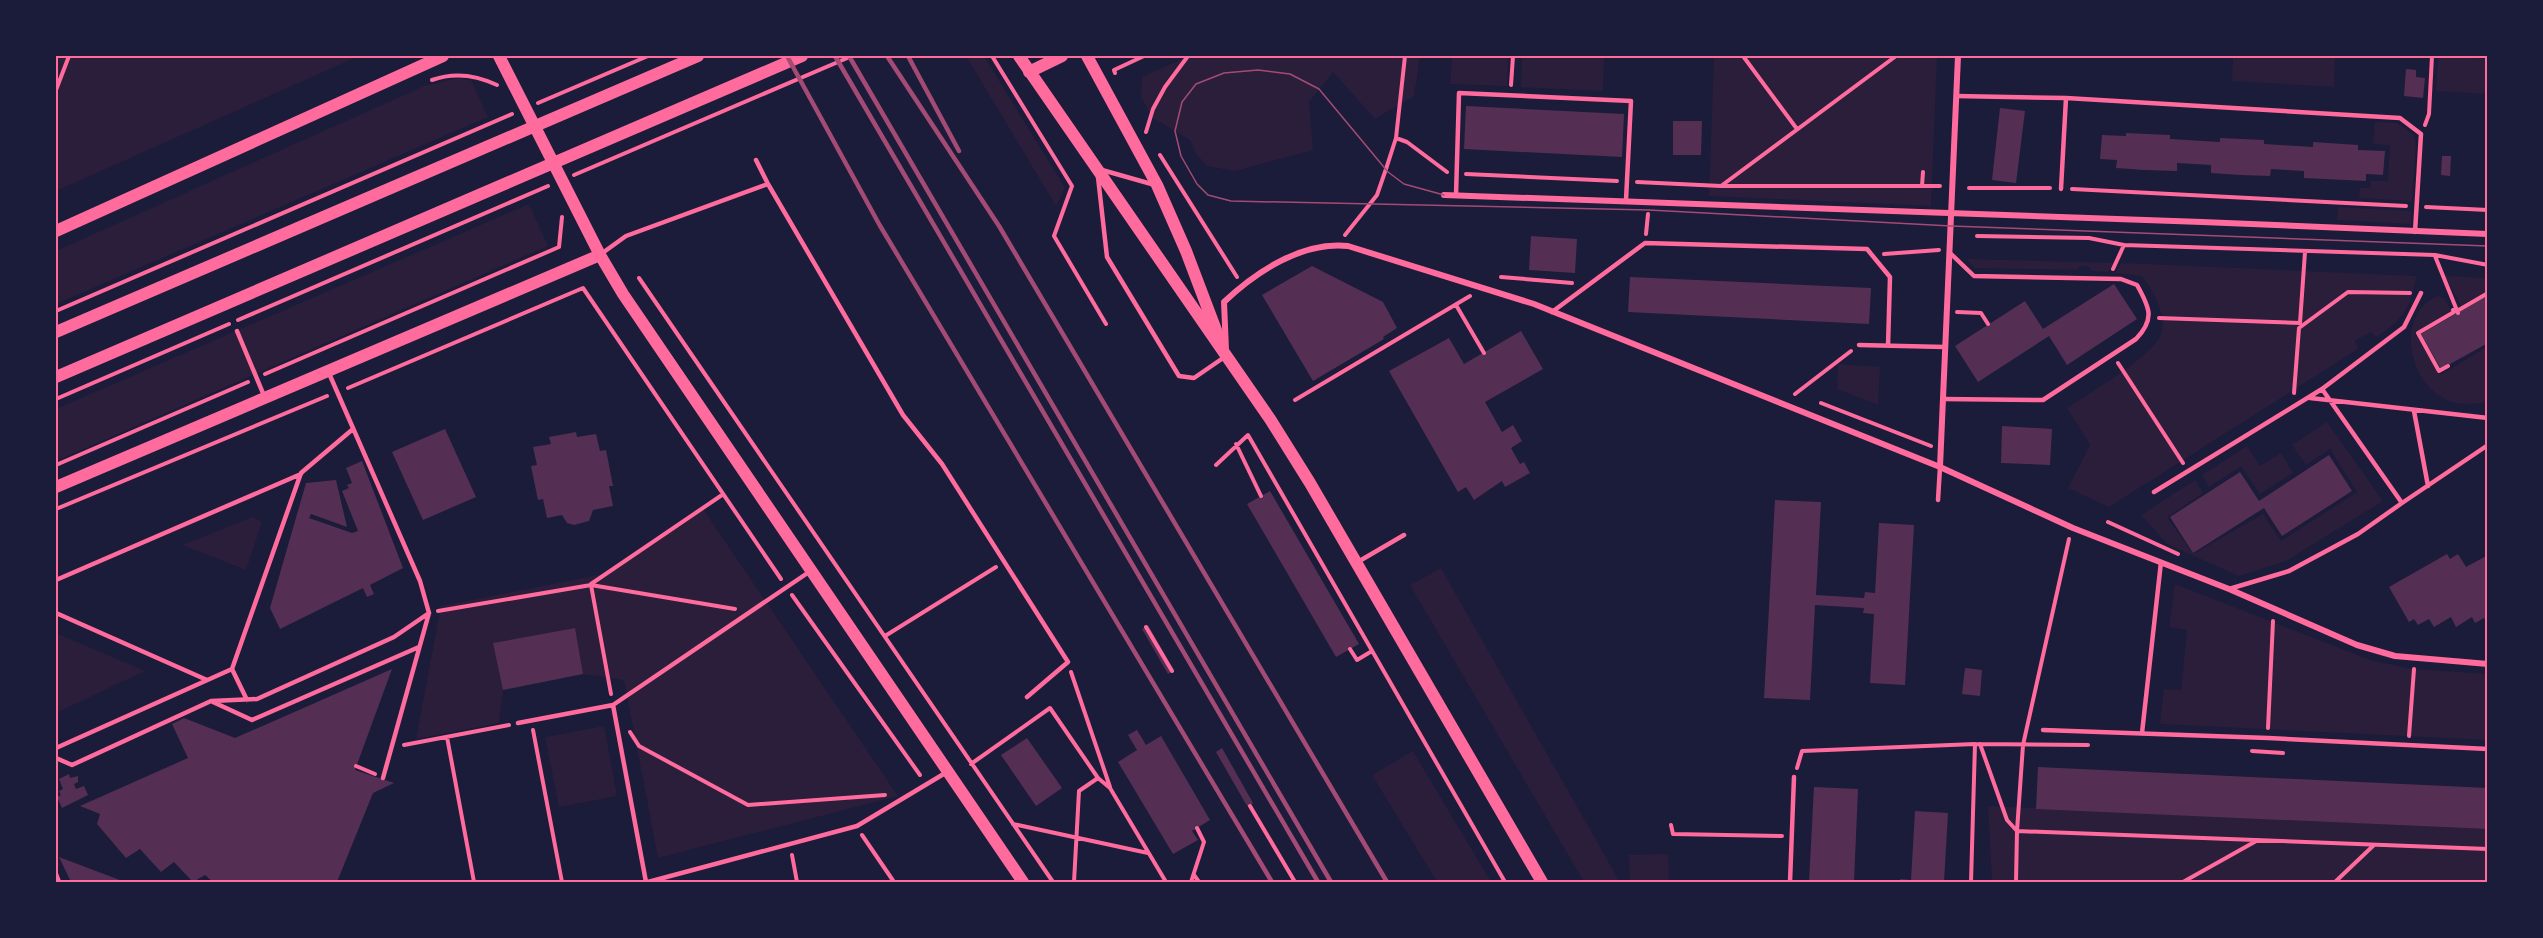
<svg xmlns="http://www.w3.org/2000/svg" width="2543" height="938" viewBox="0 0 2543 938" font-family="'Noto Sans',sans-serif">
	<rect width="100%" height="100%" fill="#1b1b3a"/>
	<path fill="#2a1e3b" d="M56 56H359L56 191Z
		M966 56H984L1065 188 1056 206Z
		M1189 56H1420L1414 96 1375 119 1333 72 1309 102 1313 150 1235 171 1207 166 1196 154 1190 140 1153 118 1141 97 1142 77Z
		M1452 56H1508L1507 86 1450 84Z
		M1522 56H1604L1603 91 1521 87Z
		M1714 56H1937L1931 206 1709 196Z
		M2233 56H2335L2334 87 2232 81Z
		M2438 56 2487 59V94L2436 91Z
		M457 78 471 80 488 117 56 304V251L424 86Z
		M2375 122 2397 123 2414 135 2416 145 2412 201 2359 198 2360 188H2370L2371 181H2388L2390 145 2373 144Z
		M529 204 548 246 56 461V409Z
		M2338 207 2411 211V224L2337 220Z
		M1966 259 2114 263 2108 272 2092 271 2089 267 2080 266 2077 270 1975 268Z
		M2122 263 2416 276C2411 308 2404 319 2376 337L2370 332 2355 341 2358 349 2109 507 2068 488 2090 445 2067 408C2087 395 2159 353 2162 331 2165 312 2153 289 2141 276L2115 273Z
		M2445 276 2487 278V291L2461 306Z
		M2438 296 2444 298 2452 311 2415 332 2440 375 2487 347V402C2474 404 2459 406 2447 400 2408 383 2394 314 2438 296Z
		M1838 364 1880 367 1878 405 1837 389Z
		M2327 422 2383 501 2286 561 2239 576 2167 544 2141 515 2195 480 2203 493 2167 517 2193 554 2263 514 2281 541 2357 492 2330 449 2306 465 2292 445Z
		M2247 446 2260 466 2281 453 2293 473 2260 494 2241 466 2209 487 2202 475Z
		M701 506 898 796 658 858 624 680 583 674 574 628 494 643 503 690 499 723 416 739 441 606 604 574Z
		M253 517 262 522 246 570 182 545Z
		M1441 568 1620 882H1584L1410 585Z
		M2175 584 2373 661 2414 669 2487 674V740L2160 724 2164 689 2181 690 2187 630 2169 627Z
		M56 633 145 671 56 713Z
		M604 726 617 796 559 807 545 737Z
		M1413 751 1491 882H1437L1372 775Z
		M1988 806 2487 829V882H1992Z
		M1668 854 1669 882H1630L1629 855Z"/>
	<path fill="#542f53" d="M2406 69 2416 70V77L2425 78 2423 98 2404 96Z
		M1466 106 1624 114 1622 157 1464 149Z
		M2000 108 2025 111 2016 183 1992 180Z
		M1673 121H1702L1701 155H1673Z
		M2126 133 2170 135V139L2220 142V138L2264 140V144L2313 147V142L2358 145V150L2385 151 2383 175 2366 174V181L2304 178V171L2271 169 2270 176 2240 175 2211 173V165L2177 163V171L2144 170 2116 168 2117 160 2100 159 2102 135 2126 136Z
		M2442 156H2451L2450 176 2441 175Z
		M1531 236 1577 239 1575 273 1529 270Z
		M1312 266 1383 302 1397 328 1383 337 1384 339 1313 381 1262 295Z
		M1630 277 1871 288 1869 324 1628 312Z
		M2114 284 2137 319 2067 365 2049 336 1978 382 1955 346 2025 301 2043 329Z
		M2488 295V343L2441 369 2421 334Z
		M1521 331 1543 369 1485 402 1502 432 1513 425 1522 441 1511 448 1520 464 1524 462 1530 473 1505 487 1502 481 1474 500 1466 487 1458 492 1389 371 1449 338 1464 364Z
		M2002 426 2052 429 2050 465 2001 463Z
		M445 429 476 497 423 520 392 452Z
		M576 432 577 437 596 434 600 451 606 450 613 486H609L613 506 593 510 589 521 574 525 567 523 562 515 547 518 543 499 538 500 531 466 537 465 533 447 551 444 549 437Z
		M2329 455 2352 491 2282 536 2264 508 2193 553 2170 517 2240 472 2259 501Z
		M362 461 403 568 370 585 374 594 367 597 363 588 280 629 270 608 306 483 336 480 347 527 311 514 309 518 352 533 358 531 342 491 349 488 347 485 352 483 346 468Z
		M1270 491 1359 644 1336 657 1247 504Z
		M1775 500 1821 502 1816 595 1864 598 1865 592 1875 593 1879 523 1914 525 1905 685 1870 683 1874 614 1863 613 1864 608 1815 605 1810 700 1764 698Z
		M2447 554 2450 559 2458 554 2466 567 2488 555V625L2484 618 2475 623 2472 617 2456 627 2451 617 2434 627 2429 619 2418 625 2414 619 2409 622 2389 587Z
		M1148 625 1174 670 1168 674 1142 629Z
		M575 628 583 674 503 690 493 643Z
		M1965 668 1982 670 1980 696 1962 694Z
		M392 669 355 770 394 783 373 793 337 882H213L205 875 193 882 174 862 161 872 140 849 126 858 97 824 100 814 80 806 188 758 172 724 184 718 235 738Z
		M1137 730 1146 745 1161 736 1210 820 1192 831 1198 840 1173 854 1118 762 1137 750 1128 735Z
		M1027 738 1062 788 1036 806 1001 755Z
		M1222 748 1253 803 1250 806H1247L1216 752Z
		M2038 767 2488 788V829L2036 809Z
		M69 774 70 778 78 776V782L74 784 76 789 84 786 88 795 62 808 57 797 61 795 59 791 63 789 59 779Z
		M1814 787 1858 789 1854 882H1809Z
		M1915 811 1948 813 1944 882H1900V879L1911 880Z
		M59 857 125 882H71Z"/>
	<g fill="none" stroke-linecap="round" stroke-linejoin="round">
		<path stroke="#ff6b9d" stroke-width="4" d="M992 56 1072 186 1054 236 1106 324
			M1743 56 1797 129
			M1115 73 1114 70 1144 56
			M432 80C454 72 476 75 497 85
			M1511 85 1513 56
			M56 90 69 56
			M538 103 648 56
			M2425 125 2429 114 2432 56
			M1146 132 1153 109 1165 87 1188 56
			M1396 138 1407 142 1447 172
			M1160 155 1237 277
			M1466 174 1617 181
			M574 175 852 56
			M1637 182 1721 186H1940
			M1721 186 1896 56
			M1922 186 1923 172
			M1969 188H2050
			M2072 189 2406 206
			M2426 207 2488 210
			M1646 234 1648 214
			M1345 235 1377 195 1386 169 1396 138 1405 56
			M1977 236 2089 238 2124 245 2435 255 2488 265
			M1884 254 1939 250
			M2435 256 2458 313
			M2113 269 2124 245
			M1501 277 1572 283
			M639 278 1053 882
			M1456 305 1484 353
			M56 311 512 114
			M2457 311 2488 293
			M1957 312 1981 313 1988 324
			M2159 318 2300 323
			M238 320 548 186
			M2300 323 2305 252
			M2118 363 2183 463
			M2448 366 2439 371 2418 333 2454 312 2453 310 2456 309
			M265 374 559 247 562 217
			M348 388 583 288 781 579
			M2294 393 2299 328 2348 292 2410 293
			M1795 394 1851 351
			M56 399 229 324
			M1295 400 1470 296
			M1821 403 1931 446
			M1236 444 1261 496
			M56 465 248 382
			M1216 465 1248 435 1505 882
			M56 509 327 396
			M2108 522 2178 554
			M2069 539 2023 745 2017 831 2488 849
			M591 584 722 495
			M591 585 735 609
			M792 595 920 775
			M438 611 591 585 611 694
			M1146 627 1172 671
			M885 636 996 567
			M1350 649 1357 660 1372 651
			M1071 672 1110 787
			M2268 728 2273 621
			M533 730 562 882
			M630 732 639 746 748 805 885 795
			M2409 736 2414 669
			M447 737 474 882
			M1980 744 2007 820 2017 831 2016 882
			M404 745 509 725
			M2252 751 2283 753
			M971 764 1050 708 1098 778 1110 788 1166 882
			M356 766 375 774
			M1797 768 1802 751 1975 744
			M1250 806 1295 882
			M1013 824 1148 853
			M1671 825 1673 834 1782 836
			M862 835 894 882
			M792 855 797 882
			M1194 875 1199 882
			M1074 882 1079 791 1098 778
			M1191 882 1204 842 1197 828
			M1705 882H1747
			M1971 882 1975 744 2088 745
			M2183 882 2258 840
			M2335 882 2374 845"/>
		<path stroke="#ff6b9d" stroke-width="4.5" d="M1956 96 2066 98
			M756 160 768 184
			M1102 170 1155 185
			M1098 177 1107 257 1179 376 1194 378 1226 356
			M2061 189 2066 98 2400 118 2421 134 2415 232
			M1456 195 1459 93 1631 101 1626 200
			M601 254 626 236 768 184 903 415 942 464 1068 662 1027 697
			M1552 312 1645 243 1867 249 1890 277 1888 346
			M237 331 265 398
			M1859 345 1945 347
			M328 371 420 581 429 613 383 778
			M2310 398 2488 418
			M1943 399 2043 400 2136 339C2155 319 2150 308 2137 285L2121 279 1974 276 1950 253
			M2414 411 2428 486
			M2154 492 2322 389 2404 327 2421 293
			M1938 500 1940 467
			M2402 503 2488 445
			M1356 563 1404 535
			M56 580 301 474
			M2229 589 2289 571 2358 534 2402 503 2322 389
			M56 613 207 680
			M247 700 232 669 301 473 353 429
			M213 702 252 720 419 647
			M613 705 646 882
			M518 723 613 705 809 572
			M2043 730 2268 738 2488 749
			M2142 733 2161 562
			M56 748 232 669
			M56 758 72 765 211 701 257 699 394 637 429 613
			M56 874 59 882
			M648 882 857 826 947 772
			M1790 882 1794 777"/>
		<path stroke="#ff6b9d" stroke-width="6" d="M1444 195 2202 222 2488 234
			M1226 350 1224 302C1256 272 1302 241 1348 246L1534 304 1940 467 2073 528 2229 589 2357 645 2395 656 2488 664
			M1940 467 1958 56"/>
		<path stroke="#ff6b9d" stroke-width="12" d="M499 56 600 255 623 294 1023 882
			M1019 56 1270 419 1310 483 1542 882
			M1087 56 1157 185 1186 251 1219 338
			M1029 72 1062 56
			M56 231 443 56
			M56 332 698 56
			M56 377 802 56
			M56 487 600 255"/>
		<path stroke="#a44b75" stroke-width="1.5" d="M1444 195 1404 184 1388 172 1319 89 1290 74 1258 70 1224 73 1196 84 1182 102 1175 131 1181 156 1197 184 1208 195 1231 201 1649 210 1951 226 2488 246"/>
		<path stroke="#a44b75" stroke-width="4.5" d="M787 56 879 224 1272 882
			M835 56 1318 882
			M849 56 1331 882
			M887 56 999 226 1387 882
			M908 56 959 151"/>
	</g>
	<rect width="2543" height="938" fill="none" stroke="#1b1b3a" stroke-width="114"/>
	<rect x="57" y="57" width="2429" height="824" fill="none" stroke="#ff6b9d" stroke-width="2"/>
</svg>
